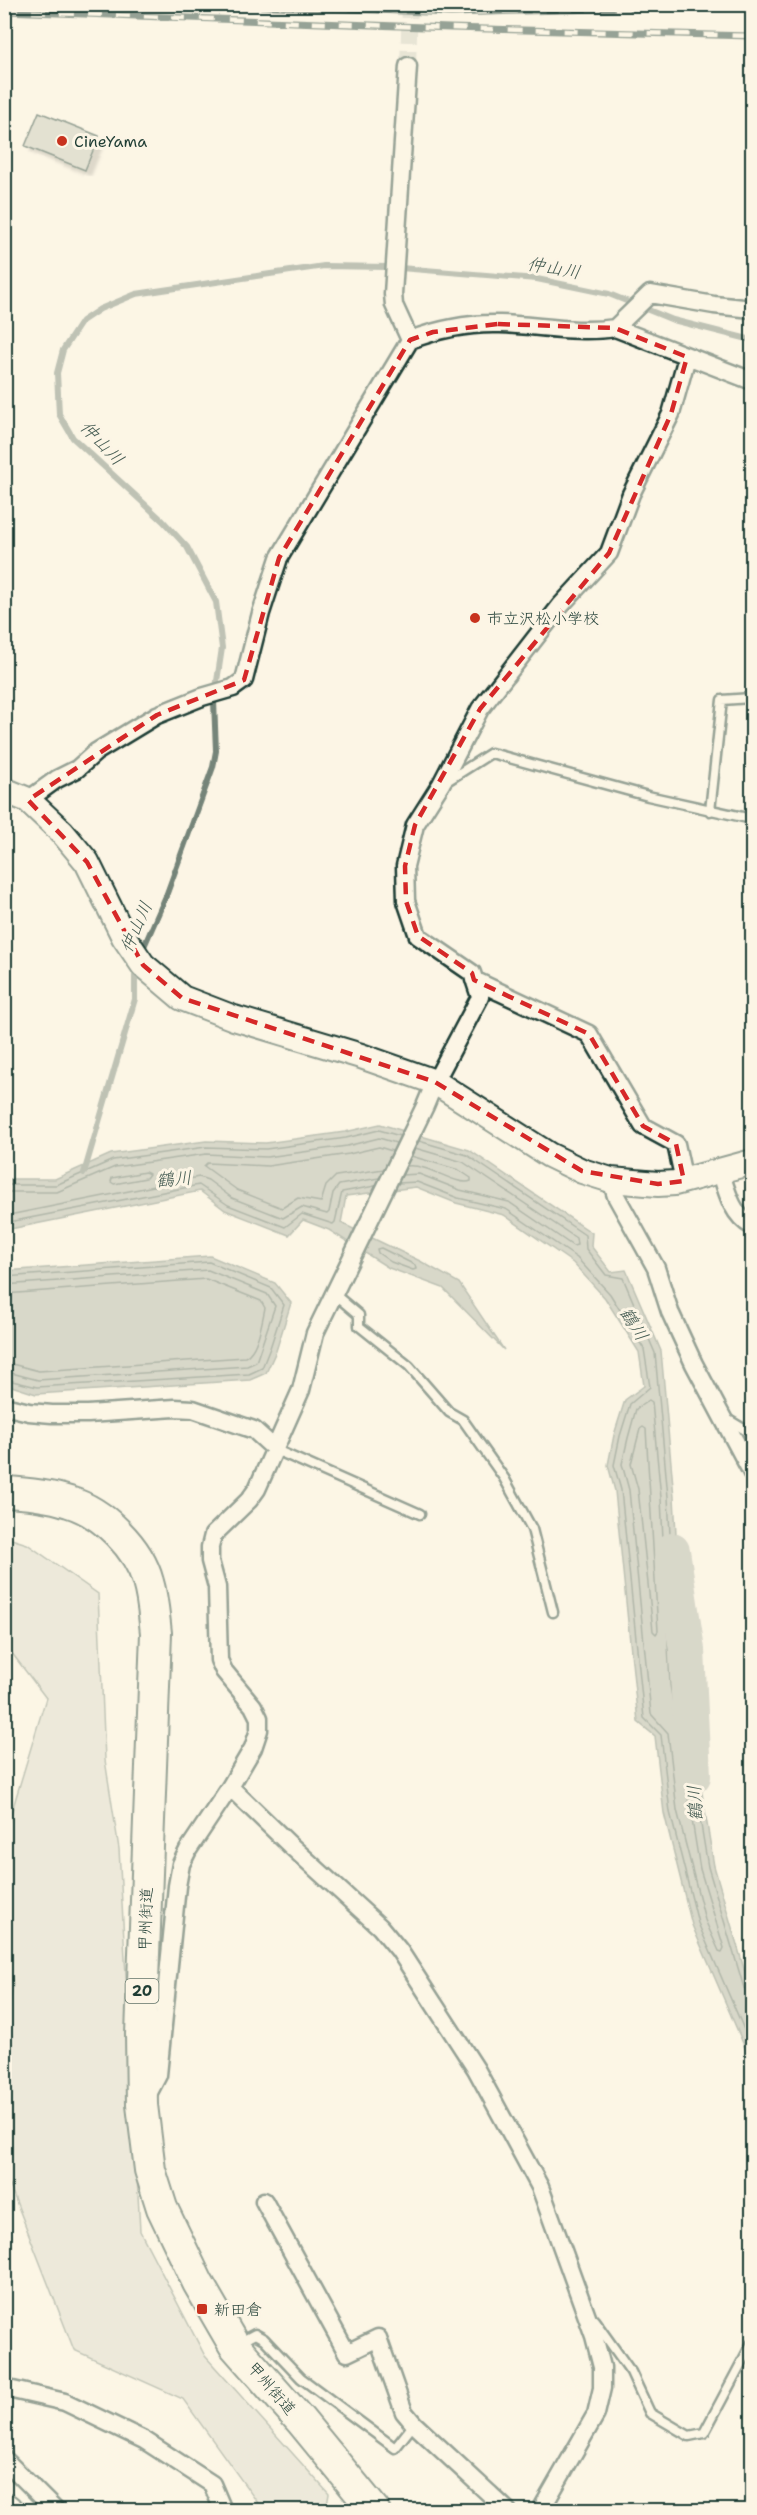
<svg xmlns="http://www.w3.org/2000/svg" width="757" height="2515" viewBox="0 0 757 2515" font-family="'Shantell Sans','Klee One',sans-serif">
	<defs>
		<filter id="shadow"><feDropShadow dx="5.5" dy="5.5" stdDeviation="1.5" flood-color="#0004"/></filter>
	</defs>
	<rect width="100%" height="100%" fill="#fcf5e5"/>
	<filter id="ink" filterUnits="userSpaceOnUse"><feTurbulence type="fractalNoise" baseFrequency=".0167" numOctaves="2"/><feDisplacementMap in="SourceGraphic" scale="12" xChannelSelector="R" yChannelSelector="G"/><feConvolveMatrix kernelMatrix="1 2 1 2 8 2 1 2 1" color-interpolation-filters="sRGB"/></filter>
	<g filter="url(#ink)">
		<path fill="#dcdacc" stroke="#7e8c80" stroke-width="1.5" d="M5 1537 27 1544 98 1594 105 1760 119 1849 140 2231 205 2356 329 2494 326 2510H263L183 2399 74 2350 5 2173V2042L13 1984 5 1954V1834L46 1698 5 1644Z"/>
		<path fill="#aeb3a7" stroke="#758479" stroke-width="1.5" d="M380 1124 469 1150 592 1233 591 1246 611 1272 626 1270 661 1351 674 1497 684 1684 714 1866 752 1996V2064L692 1925 664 1813 655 1736 638 1722 615 1491 608 1465 614 1435 625 1400 644 1386 639 1352 605 1298 573 1263 504 1215 456 1203 416 1187 346 1196 341 1223 420 1261 459 1283 504 1350 443 1288 389 1268 329 1230 303 1220 289 1235 225 1210 200 1191 5 1230 4 1179H55L111 1154 206 1141 266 1143 345 1132Z
			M210 1256 275 1283 291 1303 276 1351 266 1373 250 1380 36 1394 5 1384V1271Z"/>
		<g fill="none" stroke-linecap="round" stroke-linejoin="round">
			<path stroke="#586c62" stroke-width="1.5" d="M419 1141 467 1155 585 1235 586 1249 606 1275 623 1278 655 1353 668 1497 678 1685 708 1867 744 1988 747 1992 752 1993
				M407 1166C428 1163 457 1187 471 1181V1178L459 1170 411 1156
				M384 1169 336 1176 326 1186 321 1202 298 1198 282 1208 237 1190 204 1166 207 1163 268 1166 349 1154 379 1147 392 1151
				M145 1172 149 1174 146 1178 114 1184 111 1182 112 1178Z
				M402 1175 419 1174 460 1190 509 1202 573 1246 577 1245 576 1238 463 1162 415 1148
				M398 1183 417 1182 458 1198 506 1209 577 1258 610 1294 644 1349 650 1387 630 1404 620 1436 614 1465 621 1490 644 1718 661 1735 670 1812 698 1923 752 2048
				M4 1185H56L113 1160 206 1147 266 1149 346 1138 379 1130 400 1136
				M4 1192H57L115 1167 206 1154 267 1157 347 1146 379 1138 396 1143
				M4 1216 199 1177 208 1180 232 1198 283 1218 302 1207 327 1214 329 1212 333 1193 339 1185 379 1178
				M4 1223 199 1185 228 1205 285 1227 302 1214 333 1224 335 1222 342 1192 375 1186
				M377 1249 381 1248 415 1265 416 1269 413 1270 391 1262 378 1253Z
				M4 1277 209 1262 271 1288 284 1305 270 1348 262 1368 249 1374 37 1387 4 1379
				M4 1285 208 1270 267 1294 275 1306 256 1362 247 1366 38 1380 4 1371
				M4 1294 206 1279 261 1301 265 1308C262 1321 258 1351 245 1357L39 1371 4 1362
				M649 1400 652 1402 661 1498 670 1685 700 1869 724 1948 722 1952 719 1951 705 1920 677 1810 668 1733 651 1714 629 1490 622 1464 628 1438 636 1409Z
				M643 1427 646 1429 658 1631 656 1634 653 1631 638 1489 631 1464 640 1429Z"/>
			<path stroke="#758479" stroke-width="6" d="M142 951 166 896 213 767 216 751 214 701 222 648 216 602 187 547 163 521 73 438 59 414 57 373 63 350 82 321 100 309 136 294 324 266 388 267 537 279 609 294 673 320 752 340
				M84 1173 135 999V969"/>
			<path stroke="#aeb3a7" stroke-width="36" d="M672 1551 687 1650 693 1776"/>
		</g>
		<path fill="#c5c7b9" stroke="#1f3d34" stroke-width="1.5" filter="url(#shadow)" d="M39 112 99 136 85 170 25 146Z"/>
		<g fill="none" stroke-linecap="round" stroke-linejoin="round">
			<path stroke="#d0d0c2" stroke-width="16" stroke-dasharray="16 8" stroke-linecap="butt" d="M408 66 410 4"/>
			<g stroke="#1f3d34" stroke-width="13">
				<path id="lane" d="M447 781 491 753 648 796 752 819
					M710 811 722 700 752 698
					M333 1293 359 1315V1326L409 1366 449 1412 463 1420 504 1478 532 1529 553 1612
					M727 1419 752 1434
					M276 1450 420 1514
					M594 2320 631 2372 650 2413 689 2436 704 2433 752 2343
					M240 2342 255 2334 264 2339 301 2378 395 2448 414 2424"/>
			</g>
			<g stroke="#1f3d34" stroke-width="21">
				<path id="street" d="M408 66 393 294 394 305 410 340
					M615 328 650 294 714 305 752 309
					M28 800 57 779 77 769 96 752 157 715 202 697 233 688 244 680 261 613 279 558 410 340C439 329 468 323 500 324 538 325 577 334 615 328L752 381
					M474 980 589 1034 643 1126 676 1144 684 1181
					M721 1173C727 1193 733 1216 752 1226
					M611 1180 616 1196 656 1268 670 1312 694 1364 752 1473
					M4 1406 29 1412 52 1414H88L175 1408 193 1409 254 1430 276 1450
					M230 1787 290 1845 380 1927 399 1950 476 2069 540 2187 594 2336 602 2367V2388L596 2414 541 2510
					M147 2096 158 2075 177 1886 181 1864 188 1850 230 1787 253 1748 259 1730V1718L253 1706 224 1671 219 1660 217 1587 210 1561V1547L213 1535 249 1500 257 1489 301 1390 315 1333 425 1106 435 1082 480 997 472 973 418 936 406 901 405 866 415 825 441 784 480 709 561 605 609 553 631 494 671 414 687 357
					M264 2201 347 2353 378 2338 404 2412 414 2424 507 2510
					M4 2388 65 2402 144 2440 212 2484 223 2510
					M4 2459 55 2510"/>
			</g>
			<g stroke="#1f3d34" stroke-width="28">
				<path id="secondary" d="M4 790 28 800 62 832 87 862 124 937 143 965 182 998 234 1018 361 1056 435 1082 549 1155 582 1171 611 1180 658 1184 675 1183 752 1162"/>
			</g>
			<g stroke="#1f3d34" stroke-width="34">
				<path id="highway" d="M4 1492C26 1493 48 1495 69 1502 103 1512 139 1548 148 1582 153 1598 154 1616 156 1633L141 2034 142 2105 150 2170 162 2208 198 2283 234 2345 301 2421 374 2510
					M4 2508 7 2510"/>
			</g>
			<use href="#lane" stroke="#fcf5e5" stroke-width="8"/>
			<use href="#street" stroke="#fcf5e5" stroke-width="16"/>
			<use href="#secondary" stroke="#fcf5e5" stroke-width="24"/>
			<use href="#highway" stroke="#fcf5e5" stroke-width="30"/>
			<g stroke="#1f3d34" stroke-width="7">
				<path id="rail" d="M223 4 451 13 752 5
					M4 11 450 28 752 36"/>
			</g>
			<use href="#rail" stroke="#fcf5e5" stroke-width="4.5" stroke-dasharray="14" stroke-linecap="butt"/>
		</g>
	</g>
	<path d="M0 0H757V2515H0ZM498 324 615 328 687 357 671 414 609 553 480 709 415 825 405 866 406 901 418 936 472 973 474 980 589 1034 643 1126 676 1144 684 1181 658 1184 582 1171 435 1082 182 998 143 965 87 862 28 800 157 715 244 680 279 558 410 340 433 332Z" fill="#fcf5e5" fill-opacity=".55" fill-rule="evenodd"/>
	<path fill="none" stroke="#d62828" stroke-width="4.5" stroke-dasharray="12 8" stroke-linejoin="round" d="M498 324 615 328 687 357 671 414 609 553 480 709 415 825 405 866 406 901 418 936 472 973 474 980 589 1034 643 1126 676 1144 684 1181 658 1184 582 1171 435 1082 182 998 143 965 87 862 28 800 157 715 244 680 279 558 410 340 433 332Z"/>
	<g fill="#c8321e" stroke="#fcf5e5" stroke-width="2">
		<circle cx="62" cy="141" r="6"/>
		<circle cx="475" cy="618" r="6"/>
		<rect x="196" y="2303" width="12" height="12" rx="3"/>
	</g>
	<g text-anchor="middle" stroke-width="6" stroke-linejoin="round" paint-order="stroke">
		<rect fill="#fcf5e5" stroke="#617469" stroke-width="1.5" x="125.5" y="1979" width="33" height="24" rx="4.5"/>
		<g font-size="15" font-weight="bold" fill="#1f3d34">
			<text x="142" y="1996">20</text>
		</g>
		<g font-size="16" fill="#1f3d34" stroke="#fcf5e5" text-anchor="start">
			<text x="74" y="147">CineYama</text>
			<text x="487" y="624">市立沢松小学校</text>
			<text x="214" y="2315">新田倉</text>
		</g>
		<g font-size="16" fill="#1f3d34" stroke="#fcf5e5">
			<text transform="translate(145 1919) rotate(-88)" y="6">甲州街道</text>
			<text transform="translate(272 2388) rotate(49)" y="6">甲州街道</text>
		</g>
		<g font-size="18" font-style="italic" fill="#435a51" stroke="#fcf5e5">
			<text transform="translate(554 268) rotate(10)" y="6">仲山川</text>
			<text transform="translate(102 443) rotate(46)" y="6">仲山川</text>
			<text transform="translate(136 927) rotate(-66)" y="6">仲山川</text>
			<text transform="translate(174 1179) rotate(-5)" y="6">鶴川</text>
			<text transform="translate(634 1324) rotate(58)" y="6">鶴川</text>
			<text transform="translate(695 1803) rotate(-93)" y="6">鶴川</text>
		</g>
	</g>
	<rect width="757" height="2515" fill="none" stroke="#fcf5e5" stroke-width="24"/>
	<rect x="12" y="12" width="733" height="2491" fill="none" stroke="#1f3d34" stroke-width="2" filter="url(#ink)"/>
</svg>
